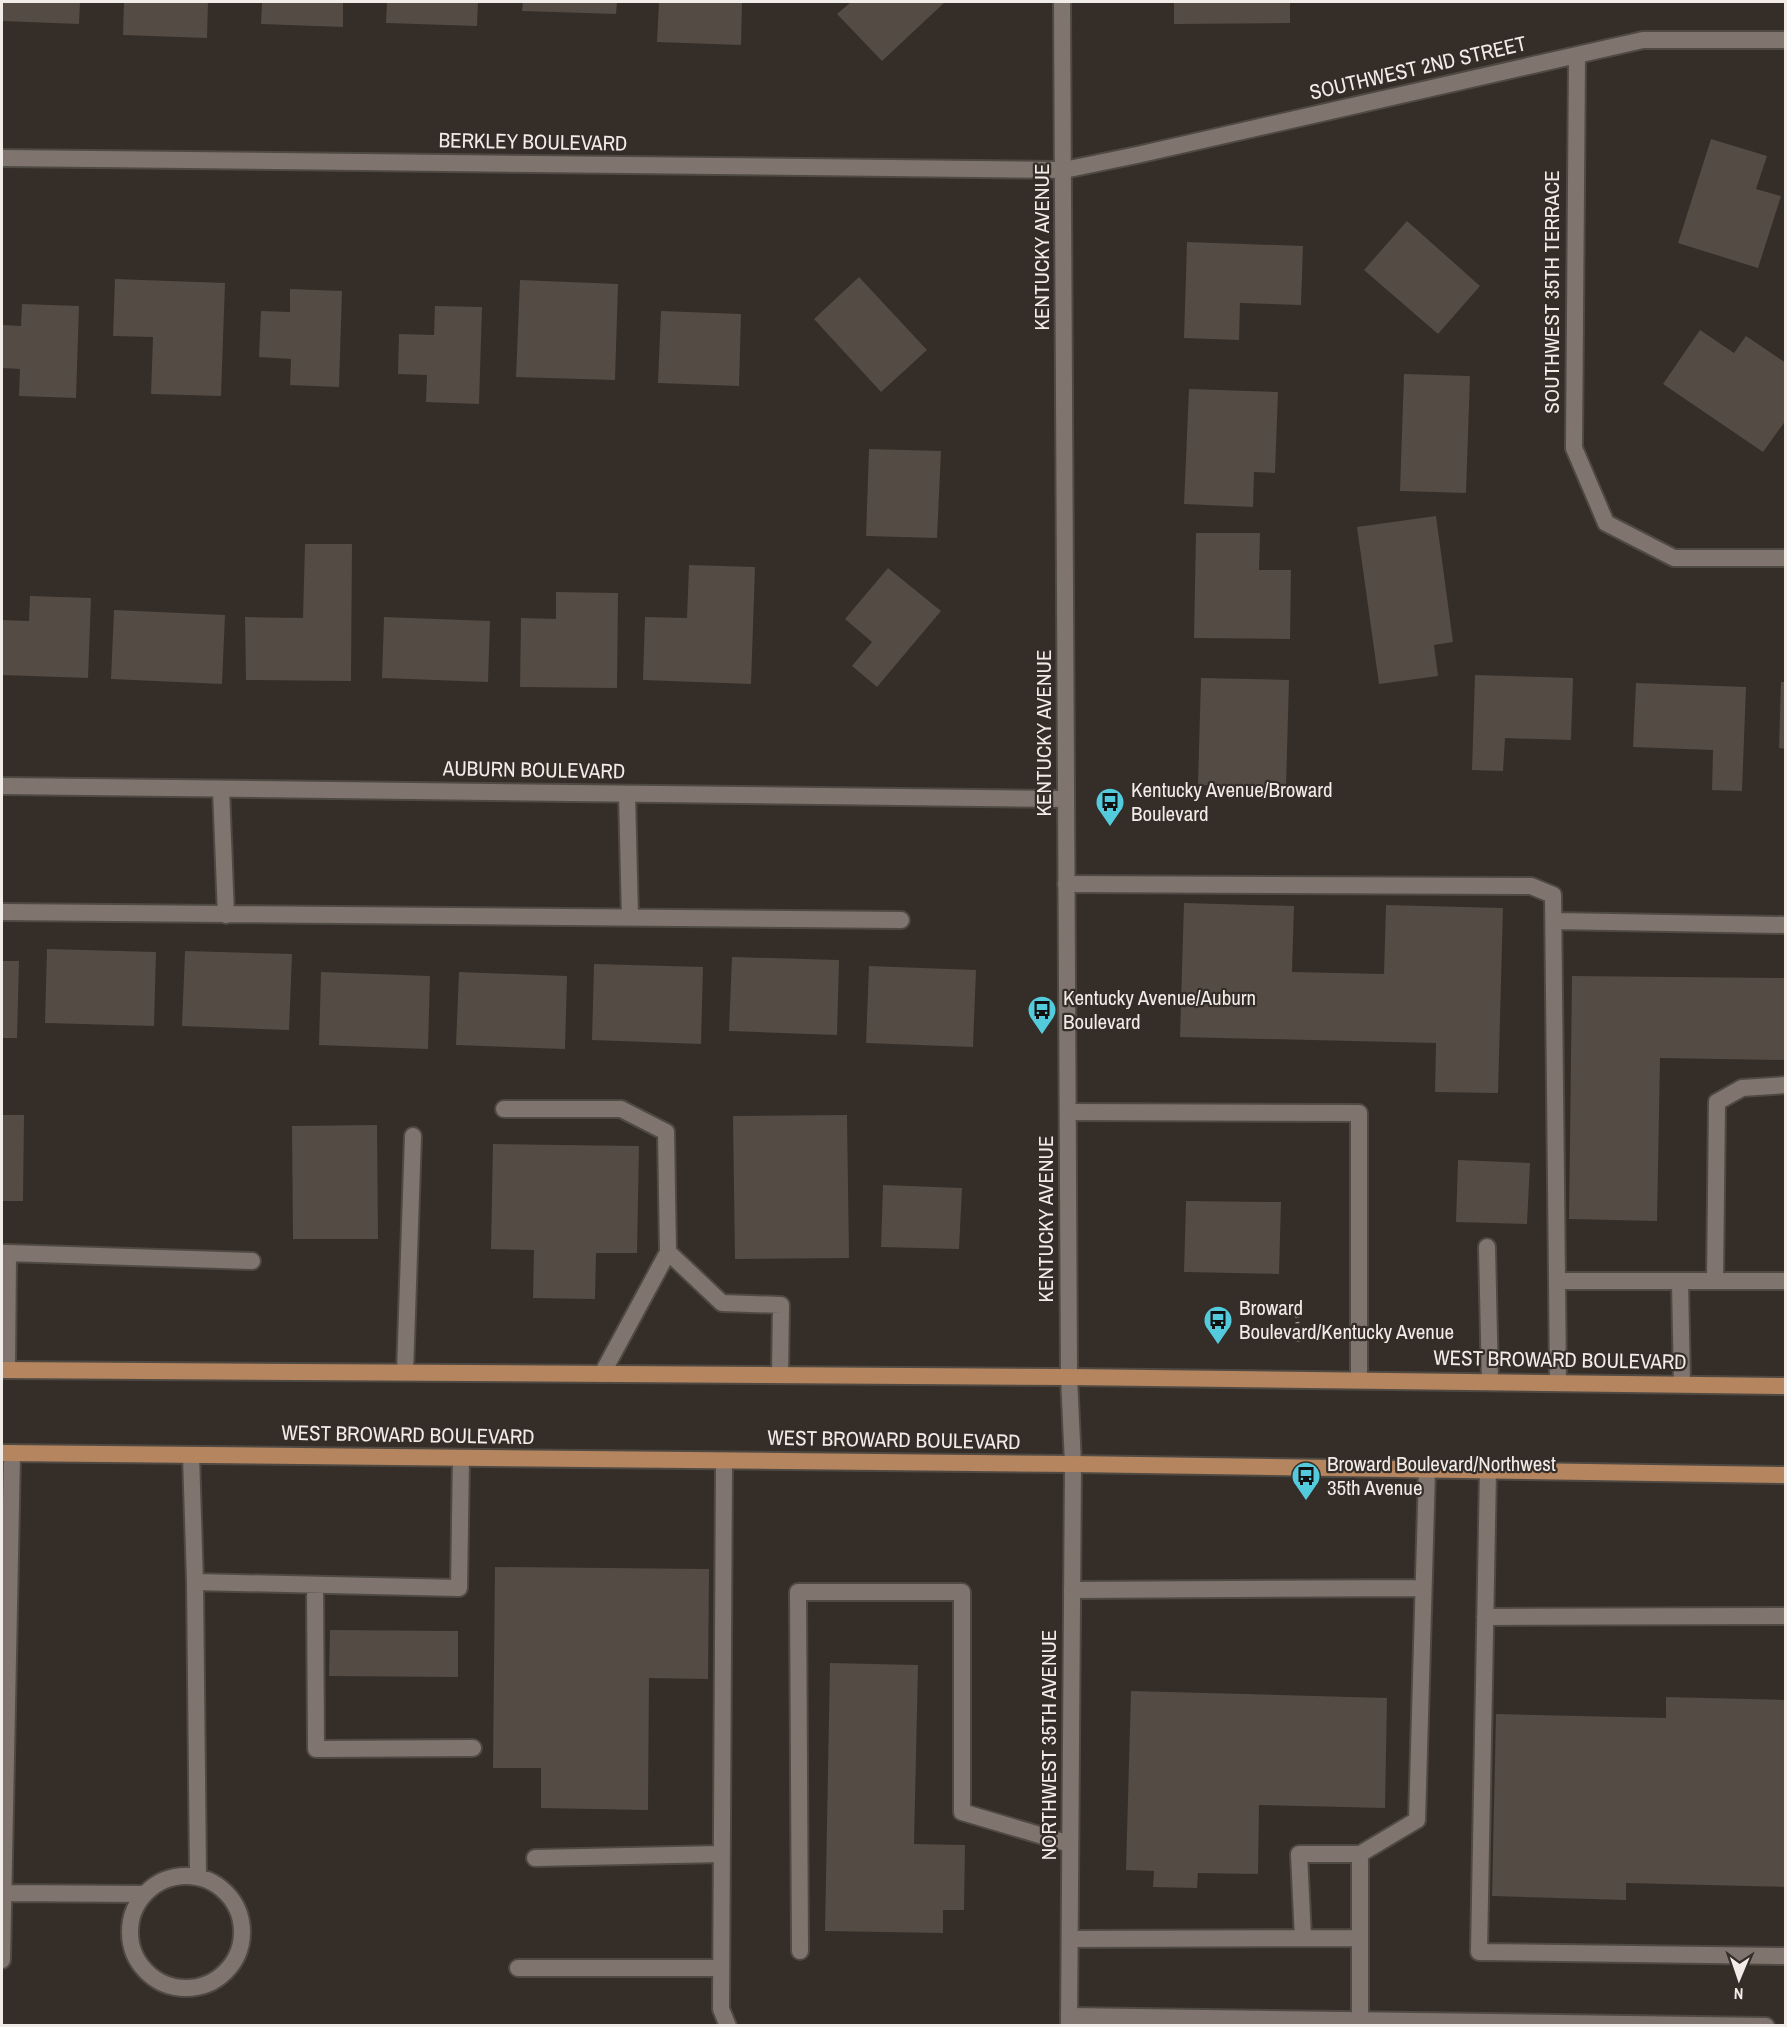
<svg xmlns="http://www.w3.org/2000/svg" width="1787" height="2027" viewBox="0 0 1787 2027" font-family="'Archivo Narrow',sans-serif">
	<rect width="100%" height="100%" fill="#352d27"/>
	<path fill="#534b44" d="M2 2H80L79 24 2 21Z
		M124 2H208L207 38 123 35Z
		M262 2H343V27L261 24Z
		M387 2H478L477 26 386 23Z
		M523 2H617L616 14 522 11Z
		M659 2H742L741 45 657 42Z
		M851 2H945L882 61 837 14Z
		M1174 2H1290V23L1174 24Z
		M1711 139 1767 156 1756 189 1781 196 1758 268 1678 243Z
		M1407 221 1480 286 1438 334 1364 270Z
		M1187 242 1303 246 1301 305 1240 303 1239 340 1184 338Z
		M859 277 927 350 881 392 814 319Z
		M115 279 225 283 221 396 151 394 153 337 113 336Z
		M520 280 618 284 615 380 516 377Z
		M290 289 342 291 339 387 290 385 291 359 259 357 261 311 290 312Z
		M22 304 79 306 76 398 19 396 20 369 2 368V325L21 326Z
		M435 306 482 307 479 404 426 402 427 375 398 374 399 334 434 335Z
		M661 311 741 314 739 386 658 383Z
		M1700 330 1734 353 1746 336 1786 363V420L1763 452 1663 384Z
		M1404 374 1470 376 1466 493 1400 491Z
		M1189 389 1278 392 1275 473 1254 472 1253 507 1184 504Z
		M869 449 941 451 937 538 866 536Z
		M1436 516 1453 642 1434 645 1438 676 1379 684 1357 527Z
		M1196 533H1260L1259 570H1291L1290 639 1194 638Z
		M305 544H352L351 681 246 680 245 617 303 618Z
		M689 565 755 567 751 684 643 680 645 617 687 618Z
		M888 568 941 611 877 687 852 666 872 642 845 619Z
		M556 592 618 593 617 688 520 687 521 618 556 619Z
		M30 596 91 598 88 678 2 675V620L29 621Z
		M114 610 225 615 222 684 111 679Z
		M384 617 490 621 488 682 382 678Z
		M1475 675 1573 678 1571 740 1505 738 1503 771 1472 770Z
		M1201 678 1289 680 1286 787 1198 785Z
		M1781 682H1786V749L1779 748Z
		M1636 683 1746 687 1742 791 1712 790 1713 750 1633 747Z
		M1184 903 1294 906 1292 972 1384 974 1386 905 1503 908 1498 1093 1435 1092 1436 1043 1180 1037Z
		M47 949 156 952 154 1026 45 1023Z
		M185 951 292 954 289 1030 182 1026Z
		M732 957 839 960 837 1035 729 1031Z
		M2 961H19L17 1038H2Z
		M594 964 703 967 701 1044 592 1040Z
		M869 966 976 970 973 1047 866 1043Z
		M321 972 430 976 428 1049 319 1045Z
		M459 972 567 976 565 1049 456 1045Z
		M1572 976 1786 978V1060L1660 1058 1657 1221 1569 1219Z
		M2 1115H24L23 1201H2Z
		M847 1115 849 1258 735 1259 733 1116Z
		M377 1125 378 1239H293L292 1126Z
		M493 1144 639 1146 637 1253H596L595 1299 533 1298 534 1250 491 1249Z
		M1458 1160 1530 1163 1527 1224 1456 1222Z
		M883 1185 962 1188 959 1249 881 1247Z
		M1186 1201 1281 1202 1279 1274 1184 1272Z
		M495 1567 709 1569 708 1679 649 1678 648 1810 541 1808V1768H493Z
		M330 1630 458 1631V1677L329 1676Z
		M830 1663 918 1665 914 1844 965 1845 964 1910H943V1933L825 1931Z
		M1131 1691 1387 1698 1385 1808 1259 1805 1258 1874 1198 1873 1197 1888 1153 1887 1154 1871 1126 1870Z
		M1666 1697 1786 1700V1887L1626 1883V1900L1492 1896 1496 1714 1666 1718Z"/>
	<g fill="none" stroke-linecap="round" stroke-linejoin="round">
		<g stroke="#4f4943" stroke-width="20">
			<path id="service" d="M221 789 226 915
				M627 794 630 918
				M1066 884 1531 886 1553 895 1557 1281
				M2 912 901 920
				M1554 921 1786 925
				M504 1109H621L666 1132 668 1252 722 1303 781 1305 780 1375
				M1068 1112 1359 1113V1380
				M1487 1247 1490 1382
				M2 1253H8L7 1370
				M8 1253 252 1261
				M1680 1281 1682 1384
				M1715 1281 1717 1102 1742 1088 1786 1085
				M405 1372 413 1136
				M602 1374 668 1252
				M1558 1383 1557 1281H1786
				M191 1455 195 1582 459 1588 461 1458
				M724 1461 721 2009 728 2026
				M1488 1471 1479 1952 1786 1956
				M195 1582 198 1876
				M315 1585 316 1749 473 1748
				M1072 1590 1423 1588
				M1485 1617 1786 1616
				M535 1858 722 1854
				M130 1932a56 56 0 1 1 112 0a56 56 0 1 1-112 0Z
				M2 1893 143 1894
				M1303 1938 1299 1854H1360
				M1070 1939 1360 1938
				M800 1951 798 1592H962V1812L1070 1844
				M2 1960 12 1453
				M518 1968H721
				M1069 2016 1766 2026
				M1360 2021V1854L1417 1820 1427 1470"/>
		</g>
		<g stroke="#4f4943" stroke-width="20">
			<path id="minor" d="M1062 2 1069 1377 1073 1464 1069 2026
				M1577 55 1574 448 1606 523 1674 558H1786
				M2 158 1064 170 1137 155 1643 40H1786
				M2 786 1066 799"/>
		</g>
		<g stroke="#4f4943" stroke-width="20">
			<path id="primary" d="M2 1370 1069 1377 1786 1386
				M2 1453 1073 1464 1786 1475"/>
		</g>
		<path stroke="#99928d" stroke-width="4" stroke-dasharray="1.5 4.5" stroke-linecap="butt" d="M1297 1316 1299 1345"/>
		<use href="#service" stroke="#7f756e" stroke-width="16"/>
		<use href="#minor" stroke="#7f756e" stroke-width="16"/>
		<use href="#primary" stroke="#b4855e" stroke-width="16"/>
	</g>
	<defs>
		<g id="bus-pin" transform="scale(1.5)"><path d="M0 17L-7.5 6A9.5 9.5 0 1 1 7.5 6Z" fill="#54cadd" stroke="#352d27"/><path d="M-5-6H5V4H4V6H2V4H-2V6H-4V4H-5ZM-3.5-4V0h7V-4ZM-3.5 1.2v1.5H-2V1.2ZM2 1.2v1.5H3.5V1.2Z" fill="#111"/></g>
	</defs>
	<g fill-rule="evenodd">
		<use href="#bus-pin" x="1110" y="802"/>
		<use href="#bus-pin" x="1042" y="1010"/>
		<use href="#bus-pin" x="1218" y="1320"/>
		<use href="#bus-pin" x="1306" y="1476"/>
	</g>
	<g text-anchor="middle" stroke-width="4.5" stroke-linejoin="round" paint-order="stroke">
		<g font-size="21" fill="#f1ece8" stroke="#352d27">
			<text transform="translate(1418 68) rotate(-13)" y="7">SOUTHWEST 2ND STREET</text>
			<text transform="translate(533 142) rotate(1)" y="7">BERKLEY BOULEVARD</text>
			<text transform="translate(1042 247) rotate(-90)" y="7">KENTUCKY AVENUE</text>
			<text transform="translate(1552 292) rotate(-90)" y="7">SOUTHWEST 35TH TERRACE</text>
			<text transform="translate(1044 733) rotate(-90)" y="7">KENTUCKY AVENUE</text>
			<text transform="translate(534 770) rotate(1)" y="7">AUBURN BOULEVARD</text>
			<text transform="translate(1046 1219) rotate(-90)" y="7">KENTUCKY AVENUE</text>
			<text transform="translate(1560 1360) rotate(1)" y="7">WEST BROWARD BOULEVARD</text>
			<text transform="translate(408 1435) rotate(1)" y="7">WEST BROWARD BOULEVARD</text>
			<text transform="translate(894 1440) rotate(1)" y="7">WEST BROWARD BOULEVARD</text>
			<text transform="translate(1049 1745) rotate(-90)" y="7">NORTHWEST 35TH AVENUE</text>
		</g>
		<g font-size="21" fill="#f1ece8" stroke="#352d27" text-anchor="start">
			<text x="1131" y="797">Kentucky Avenue/Broward<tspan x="1131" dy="24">Boulevard</tspan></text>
			<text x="1063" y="1005">Kentucky Avenue/Auburn<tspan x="1063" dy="24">Boulevard</tspan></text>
			<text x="1239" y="1315">Broward<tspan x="1239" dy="24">Boulevard/Kentucky Avenue</tspan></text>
			<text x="1327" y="1471">Broward Boulevard/Northwest<tspan x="1327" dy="24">35th Avenue</tspan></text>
		</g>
	</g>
	<rect width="1787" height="2027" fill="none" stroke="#f1ece8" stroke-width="6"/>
	<g transform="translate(1739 1979) rotate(182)" stroke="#352d27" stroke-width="4.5" paint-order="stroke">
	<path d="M0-4.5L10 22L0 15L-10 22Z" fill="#f1ece8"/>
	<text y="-9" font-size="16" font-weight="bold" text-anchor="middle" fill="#f1ece8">N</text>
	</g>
</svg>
